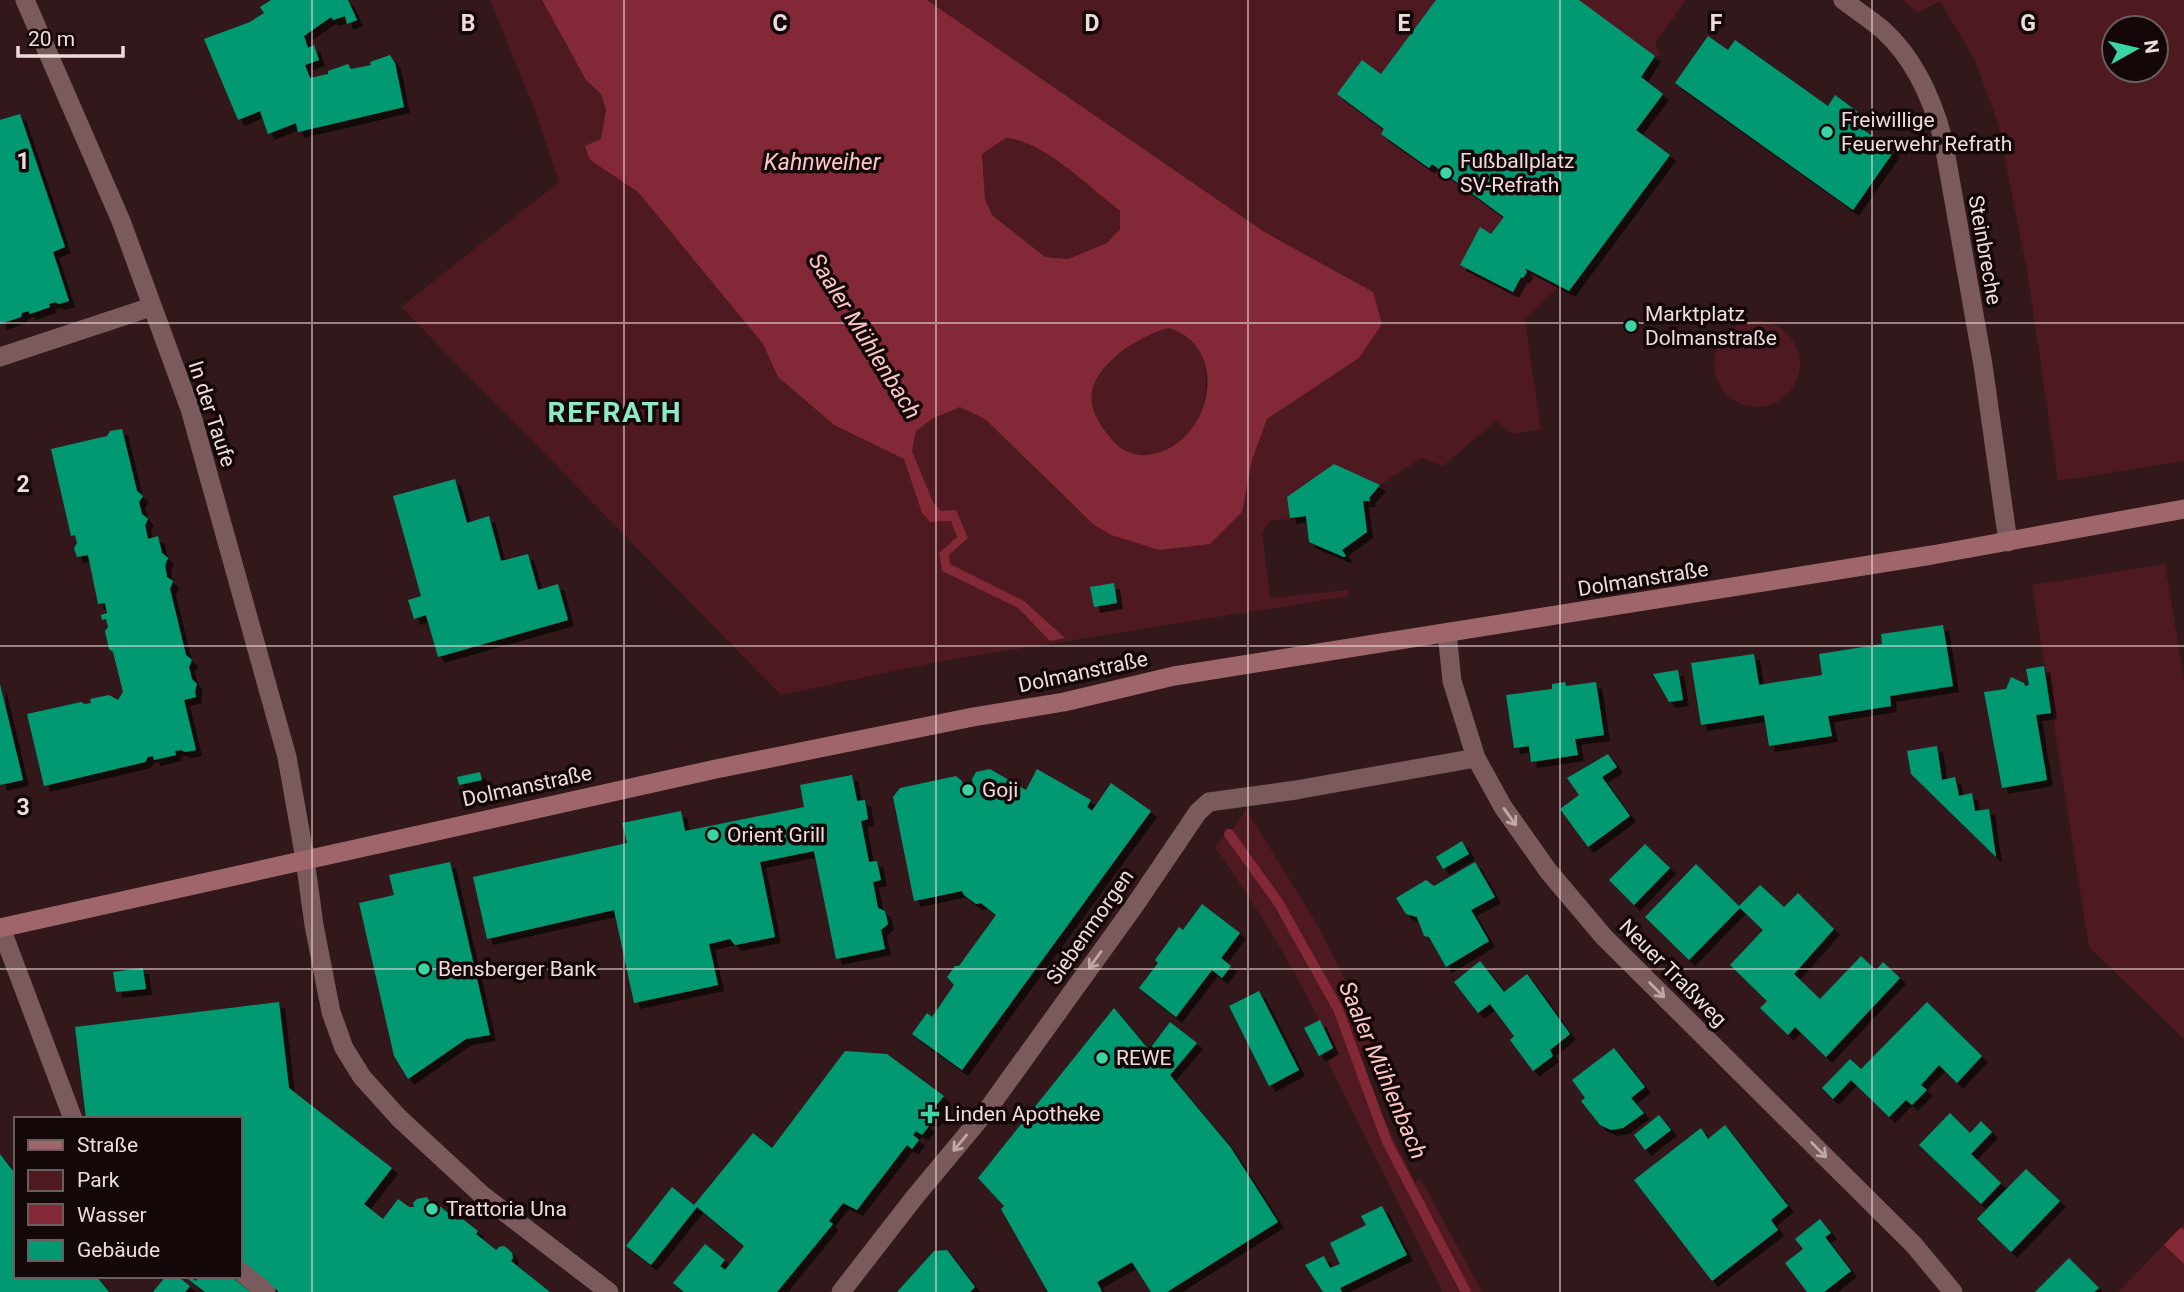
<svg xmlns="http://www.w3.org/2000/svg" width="2184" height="1292" viewBox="0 0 2184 1292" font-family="Roboto,sans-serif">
	<defs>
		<filter id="shadow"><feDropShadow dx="6" dy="6" stdDeviation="0" flood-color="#0009"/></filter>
	</defs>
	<rect width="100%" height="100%" fill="#32181a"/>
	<path fill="#4e1920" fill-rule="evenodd" d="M490 0H542L586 80 601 94 606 109 601 139 590 160 638 192 763 344 778 377 834 425 904 459 922 513 931 522 951 520 957 537 939 553 942 571 1018 608 1050 641 1064 638 1024 601 950 564 949 555 968 538 956 511H941L933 502 912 451 916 431 932 419 960 406 985 418 1061 494 1252 460 1267 419 1359 358 1373 292 1263 231 927 0H1686L1655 43 1660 55 1656 56 1641 77 1663 94 1637 130 1670 155 1569 291 1559 286 1525 320 1541 429 1513 434 1496 421 1443 466 1421 458 1380 485 1334 465 1287 498 1290 519 1270 521 1262 533 1270 598 1348 590 1349 596 937 662 781 695 401 307 559 182 535 110Z
		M1903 0H2184V461L2058 481 2027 270 1998 124 1975 60 1940 1 1918 13ZM2114 28H2156V70H2114Z
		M1006 138C1043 140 1091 189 1120 212V229L1107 243 1068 259 1045 257 992 215 985 199 982 154Z
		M1714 364a43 43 0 1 1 86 0a43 43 0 1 1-86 0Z
		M1168 328C1179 331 1189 335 1196 344 1201 350 1204 360 1205 368 1211 408 1191 451 1147 455 1135 456 1122 451 1114 442 1082 406 1084 382 1121 353 1137 341 1150 333 1168 328Z
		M2165 564 2184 680V1039L2089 947 2032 585Z
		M1246 809 1318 926 1376 1042 1361 1054 1342 1008 1282 900 1232 830Z
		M1225 836 1273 902 1334 1012 1383 1144 1461 1292H1443L1328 1062 1336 1055C1302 981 1262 914 1215 847Z
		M1382 1114 1415 1182 1421 1179 1482 1292H1470L1391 1139Z
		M2184 1224V1292H2118Z"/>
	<path fill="#832836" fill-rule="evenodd" d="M542 0H927L1263 231 1373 292 1382 324 1359 358 1267 419 1252 460 1242 512 1210 544 1159 550 1111 535 1093 524 985 419 960 407 932 419 916 431 912 451 933 502 941 511 956 510 968 538 949 555 950 564 1024 601 1065 638 1050 641 1018 608 942 571 939 553 957 537 951 521 930 522 922 513 904 459 834 425 778 377 763 344 638 192 590 160 585 146 601 139 606 109 601 94 586 80ZM1006 138C1042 139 1091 189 1120 211V229L1107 243 1068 259 1045 257 992 215 985 199 982 154ZM1169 328C1234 348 1210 449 1147 455 1135 456 1122 451 1114 442 1082 406 1084 382 1121 352 1137 341 1150 333 1169 328Z
		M2180 1228 2184 1229V1264L2164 1245Z"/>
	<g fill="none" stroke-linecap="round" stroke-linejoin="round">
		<path stroke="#832836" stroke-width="10" d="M1229 834 1278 902 1338 1009 1387 1142 1466 1292"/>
	</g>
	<path fill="#029972" filter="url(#shadow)" d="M271 0H348L357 20 347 24 345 16 333 20 331 17 304 36 308 48 314 45 319 60 305 65 310 78 328 74V71L348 64 351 69 371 65 370 62 390 55 395 63 404 107 298 132 296 123 268 134 260 111 238 120 204 39 250 22 264 13 260 7Z
		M1436 0H1579L1655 56 1641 77 1663 94 1636 130 1670 155 1569 291 1525 268 1527 272 1523 278 1521 277 1513 292 1460 265 1480 227 1491 234 1504 217 1432 164 1429 168 1381 134 1384 129 1337 94 1362 60 1381 74Z
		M1708 36 1728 50 1735 40 1828 106 1835 95 1858 112 1851 121 1894 151 1853 210 1675 83Z
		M20 114 65 247 53 252 69 301 59 304 55 302 49 304 50 307 30 314 28 311 22 313 21 317 0 324V120Z
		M122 429 137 491 143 496 139 502 142 514 148 519 145 525 148 539 158 536 162 553 168 558 165 565 167 577 173 581 170 589 186 655 192 660 189 667 192 679 197 684 195 691 196 697 184 700 196 750 185 752 181 750 175 751 176 755 154 760 153 756 148 757 145 762 44 786 27 714 81 702 85 704 91 703 90 699 109 695 118 700 123 692 113 652 109 649 105 631 108 627 106 619 102 620 101 615 107 613 105 603 98 604 88 555 77 557 74 548 77 543 75 535 71 536 51 449 107 436 110 431Z
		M1334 464 1380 485 1369 498 1370 501H1363L1367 532 1342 550 1346 556 1344 557 1309 542 1306 516 1290 518 1287 497Z
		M455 479 467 523 489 516 501 561 528 554 538 590 558 584 568 620 438 657 426 615 414 619 408 600 421 596 393 496Z
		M1114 583 1117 603 1094 607 1090 587Z
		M1943 625 1953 686 1890 696 1891 706 1828 716 1832 736 1800 741 1769 746 1764 715 1701 725 1691 663 1754 654 1759 685 1790 680 1822 675 1819 654 1882 644 1881 634Z
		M2044 666 2051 713 2036 715 2047 780 2002 788 1984 692 2006 689 2011 677 2024 683 2025 686 2029 685 2026 669Z
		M1678 670 1683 700 1669 702 1653 674Z
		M1565 682 1566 686 1596 682 1604 735 1575 739 1578 755 1531 762 1529 746 1514 748 1506 695 1552 689V684Z
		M0 684 23 780 0 785Z
		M1937 746 1942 780 1955 777 1959 796 1972 793 1975 811 1989 809 1996 857 1911 774 1907 751Z
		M1608 754 1617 767 1602 777 1630 816 1588 847 1560 809 1579 795 1567 778Z
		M990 769 1026 790 1037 769 1091 800 1087 807 1092 811 1111 783 1151 811 962 1070 912 1034 927 1013 932 1017 954 985 947 977 955 966H959L996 915 981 903 976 904 964 895 962 891 914 901 893 797 900 788 956 776 962 781 963 786 973 784 972 779 976 772Z
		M480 772 482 780 459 785 457 777Z
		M852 775 857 801 865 800 868 819 861 821 869 862 877 861 881 880 873 882 878 908 885 911 888 924 881 930 885 949 836 959 814 851 760 862 775 937 735 945 730 939 709 944 718 985 634 1003 614 910 487 939 473 877 627 843 622 823 681 811 685 831 804 807 800 785Z
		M1462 841 1469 854 1443 869 1436 857Z
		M1645 844 1670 868 1634 905 1609 880Z
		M450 862 490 1035 466 1039 408 1079 394 1056 359 903 394 895 389 875Z
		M1475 862 1495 897 1471 910 1489 941 1446 967 1429 937 1424 936 1417 917 1406 914 1396 898 1426 880 1434 886Z
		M1696 864 1739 906 1760 885 1784 907 1798 893 1834 929 1794 974 1820 999 1861 956 1876 970 1883 962 1900 978 1826 1057 1795 1027 1788 1035 1760 1008 1767 1001 1730 965 1763 930 1740 908 1689 960 1645 917Z
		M1202 904 1240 933 1221 958 1231 966 1222 978 1212 970 1176 1017 1139 988 1158 963 1155 960 1179 927 1183 930Z
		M1480 961 1504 992 1527 974 1570 1034 1550 1050 1553 1056 1533 1071 1510 1040 1514 1036 1490 1004 1478 1013 1454 982Z
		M143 968 146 989 116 992 113 972Z
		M1259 991 1299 1070 1269 1086 1229 1006Z
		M279 1002 289 1088 392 1168 364 1204 383 1219 398 1199 409 1207H414L413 1203 417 1199 427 1197 432 1205 437 1204 457 1220 460 1217 478 1231 476 1234 496 1250 499 1247 504 1246 508 1249 512 1253 513 1258 511 1261 550 1292H279L240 1261V1214L242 1211 240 1208V1119H86L75 1027Z
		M1927 1002 1982 1056 1957 1083 1939 1065 1921 1085 1927 1090 1912 1105 1906 1100 1889 1117 1851 1080 1833 1099 1822 1088 1850 1059 1861 1069Z
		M1114 1008 1149 1050 1170 1022 1197 1043 1170 1075 1231 1148 1278 1222 1167 1292H1151L1132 1262 1097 1282 1102 1292H1048L1001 1209 1004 1206 978 1178Z
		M1320 1020 1333 1048 1319 1056 1304 1028Z
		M1614 1048 1645 1087 1631 1098 1644 1113 1623 1128 1611 1130 1600 1125 1581 1101 1585 1098 1572 1080Z
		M845 1051 887 1054 944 1096 934 1108 940 1113 932 1122 927 1118 924 1122 929 1126 922 1135 916 1131 913 1135 919 1140 912 1149 907 1145 857 1210 843 1203 829 1221 833 1224 777 1292H684L673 1283 705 1244 725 1260 720 1266 725 1270 744 1246 697 1207 651 1265 626 1246 672 1187 694 1205 753 1133 772 1148Z
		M1950 1113 1970 1133 1981 1121 1992 1132 1971 1154 2001 1183 1981 1204 1919 1145Z
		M1659 1115 1671 1130 1645 1150 1634 1135Z
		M1725 1125 1788 1206 1771 1220 1778 1230 1712 1281 1634 1180 1701 1128 1708 1139Z
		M0 1154 16 1175V1276H96L109 1292H0Z
		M2026 1169 2060 1201 2011 1252 1977 1219Z
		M1382 1206 1407 1255 1340 1288 1342 1292H1323L1305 1265 1324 1256 1330 1268 1340 1264 1330 1243 1366 1225 1361 1216Z
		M1820 1219 1831 1233 1825 1237 1851 1271 1824 1292H1807L1785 1263 1803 1249 1795 1239Z
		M947 1250 975 1287 970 1292H897L934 1251Z
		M2069 1258 2099 1288 2094 1292H2035Z
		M166 1276H177L190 1286 185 1292H153Z
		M200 1276H230L251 1292H205L188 1279 190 1277 196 1281Z"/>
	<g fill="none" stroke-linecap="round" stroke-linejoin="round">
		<path stroke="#7a5a5c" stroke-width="19" d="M1 928 73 1119
			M240 1271 266 1292"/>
		<path stroke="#7a5a5c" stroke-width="19" d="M25 0 121 221 190 409 287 757 305 859 314 925 331 1012 344 1048 362 1077 399 1118 481 1194 609 1292
			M1843 0C1856 10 1870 19 1883 30 1915 59 1932 98 1943 139L1983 365 2008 542
			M0 357 151 307
			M1447 633 1452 681 1476 758 1503 807 1549 872 1604 937 1914 1245 1953 1292
			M841 1292 914 1198 988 1109 1135 905 1198 812 1209 802 1296 790 1476 758"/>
		<path stroke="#9e666a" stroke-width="19" d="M0 928 716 769 973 717 1064 702 1174 676 1932 555 2184 509"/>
	</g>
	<defs><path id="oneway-shaft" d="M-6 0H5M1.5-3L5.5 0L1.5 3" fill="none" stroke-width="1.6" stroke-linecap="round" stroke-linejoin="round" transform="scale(1.75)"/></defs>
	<g stroke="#c0a7a9">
		<use href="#oneway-shaft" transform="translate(1510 817) rotate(55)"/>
		<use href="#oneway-shaft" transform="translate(1095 960) rotate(126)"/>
		<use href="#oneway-shaft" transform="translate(1657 990) rotate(45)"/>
		<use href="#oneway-shaft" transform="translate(960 1143) rotate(130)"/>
		<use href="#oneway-shaft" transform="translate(1819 1150) rotate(45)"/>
	</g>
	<path fill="none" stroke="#eedbdc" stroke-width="2" stroke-opacity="0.55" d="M312 0V1292M624 0V1292M936 0V1292M1248 0V1292M1560 0V1292M1872 0V1292M0 323H2184M0 646H2184M0 969H2184"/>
	<g fill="#3cd4a4" stroke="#130708" stroke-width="2.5">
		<circle cx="1827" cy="132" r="7"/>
		<circle cx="1446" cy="173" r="7"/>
		<circle cx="1631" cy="326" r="7"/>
		<circle cx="968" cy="790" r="7"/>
		<circle cx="713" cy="835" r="7"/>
		<circle cx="424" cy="969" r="7"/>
		<circle cx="1102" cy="1058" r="7"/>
		<path d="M926.5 1103.5h7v7h7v7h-7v7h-7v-7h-7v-7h7z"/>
		<circle cx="432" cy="1209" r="7"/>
	</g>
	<g text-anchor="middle" stroke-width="7" stroke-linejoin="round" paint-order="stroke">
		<g font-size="21" fill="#eedbdc" stroke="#130708" text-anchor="start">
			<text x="1841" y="127">Freiwillige<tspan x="1841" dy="24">Feuerwehr Refrath</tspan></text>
			<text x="1460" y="168">Fußballplatz<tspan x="1460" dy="24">SV-Refrath</tspan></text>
			<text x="1645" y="321">Marktplatz<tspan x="1645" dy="24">Dolmanstraße</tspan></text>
			<text x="982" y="797">Goji</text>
			<text x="727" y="842">Orient Grill</text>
			<text x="438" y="976">Bensberger Bank</text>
			<text x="1116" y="1065">REWE</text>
			<text x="944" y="1121">Linden Apotheke</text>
			<text x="446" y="1216">Trattoria Una</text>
		</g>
		<g font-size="21" fill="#eedbdc" stroke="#130708">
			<text transform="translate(1985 250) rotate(80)" y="7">Steinbreche</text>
			<text transform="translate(212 414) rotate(72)" y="7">In der Taufe</text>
			<text transform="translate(1643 579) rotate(-9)" y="7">Dolmanstraße</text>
			<text transform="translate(1083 672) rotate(-12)" y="7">Dolmanstraße</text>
			<text transform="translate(527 786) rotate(-12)" y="7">Dolmanstraße</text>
			<text transform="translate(1090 927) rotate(-55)" y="7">Siebenmorgen</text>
			<text transform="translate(1673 973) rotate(45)" y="7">Neuer Traßweg</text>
		</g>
		<g font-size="23" font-style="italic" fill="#fbc5c7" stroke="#130708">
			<text x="822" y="170">Kahnweiher</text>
			<text transform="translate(865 336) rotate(58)" y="8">Saaler Mühlenbach</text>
			<text transform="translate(1383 1070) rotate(67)" y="8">Saaler Mühlenbach</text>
		</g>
		<g font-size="28" font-weight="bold" letter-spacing="2" fill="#90e9c6" stroke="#130708">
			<text x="615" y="422">REFRATH</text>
		</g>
	</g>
	<g font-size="23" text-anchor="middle" font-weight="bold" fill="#eedbdc" stroke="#130708" stroke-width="7" stroke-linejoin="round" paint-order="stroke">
		<text x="468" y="31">B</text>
		<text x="780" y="31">C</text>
		<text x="1092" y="31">D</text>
		<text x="1404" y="31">E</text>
		<text x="1716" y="31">F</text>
		<text x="2028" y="31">G</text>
		<text x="23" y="169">1</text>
		<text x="23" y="492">2</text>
		<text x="23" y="815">3</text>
	</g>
	<rect x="14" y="1117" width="228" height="161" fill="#130708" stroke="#6b5c5d" stroke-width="2"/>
	<rect x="28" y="1140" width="35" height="10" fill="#9e666a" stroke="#6b5c5d" stroke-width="2"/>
	<text x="77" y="1152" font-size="21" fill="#eedbdc">Straße</text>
	<rect x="28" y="1170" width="35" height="21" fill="#4e1920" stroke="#6b5c5d" stroke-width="2"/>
	<text x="77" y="1187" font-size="21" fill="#eedbdc">Park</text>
	<rect x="28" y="1204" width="35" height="21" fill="#832836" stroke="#6b5c5d" stroke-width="2"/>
	<text x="77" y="1222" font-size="21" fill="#eedbdc">Wasser</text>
	<rect x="28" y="1240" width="35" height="21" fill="#029972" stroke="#6b5c5d" stroke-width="2"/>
	<text x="77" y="1257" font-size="21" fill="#eedbdc">Gebäude</text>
	<g transform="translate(2135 49) rotate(82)"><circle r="33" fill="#130708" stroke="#6b5c5d" stroke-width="2"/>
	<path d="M0-5L12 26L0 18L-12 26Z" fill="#3cd4a4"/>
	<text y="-10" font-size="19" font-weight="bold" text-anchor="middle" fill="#eedbdc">N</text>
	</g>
	<path d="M18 46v10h105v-10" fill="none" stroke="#eedbdc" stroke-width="3.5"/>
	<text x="28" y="46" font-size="21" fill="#eedbdc" stroke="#130708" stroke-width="5" paint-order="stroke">20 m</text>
</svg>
